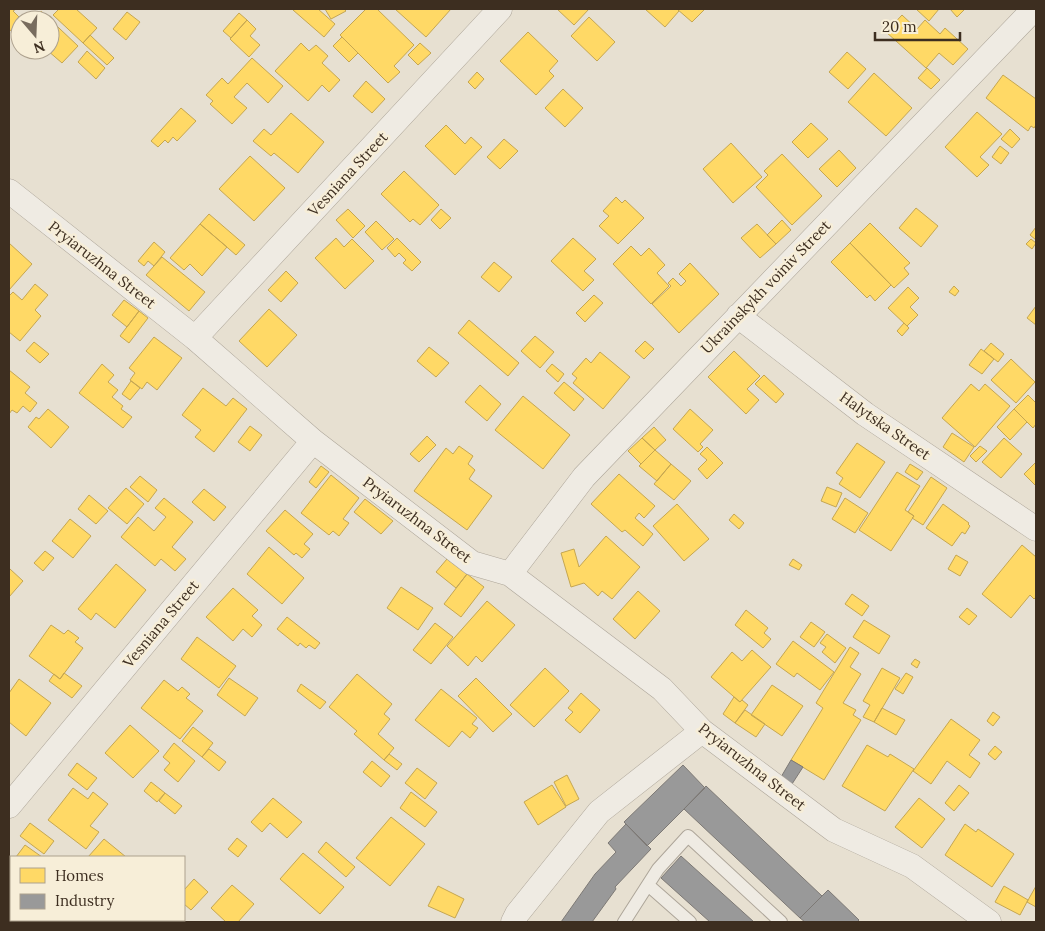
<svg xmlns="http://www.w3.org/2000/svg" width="1045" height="931" viewBox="0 0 1045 931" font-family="Lora,serif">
	<rect width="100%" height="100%" fill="#e7e0d1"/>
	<path fill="#ffd966" stroke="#c5a651" d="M9 9H16L13 11 21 19 9 32Z
		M59 9H76L97 28 83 43 53 15Z
		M294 9H318L335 24 324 37 293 10Z
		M325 9H344L346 11 331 19Z
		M366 9H377L414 45 394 66 400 72 388 83 340 35Z
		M395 9H451L426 37Z
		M557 9H589L574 25Z
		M645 9H677L679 11 665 27Z
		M677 9H705L692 22Z
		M916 9H939L929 21Z
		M950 9H965L957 17Z
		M41 11 78 46 62 63 47 50H50V20H33Z
		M127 12 140 22 126 40 113 29Z
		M239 13 247 20 231 38 223 31Z
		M902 15 917 29 925 20 940 34 945 28 968 49 953 65 939 53 926 68 886 32Z
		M589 17 615 42 597 61 571 36Z
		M247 20 256 29 250 36 260 45 249 57 230 39Z
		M528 32 558 61 549 71 554 76 536 95 500 61Z
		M90 35 114 58 107 65 83 43Z
		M342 37 358 53 349 62 333 46Z
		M301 43 309 51 316 45 328 56 322 63 340 80 329 92 322 85 308 101 275 71Z
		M420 43 431 53 418 65 408 55Z
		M87 51 105 68 96 79 78 62Z
		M847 52 866 69 848 89 829 72Z
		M252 58 283 86 268 103 247 83 234 97 247 108 232 124 210 104 213 101 206 95 222 78 228 84Z
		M927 68 940 80 931 89 918 78Z
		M477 72 484 79 475 89 468 82Z
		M874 73 912 108 886 136 848 102Z
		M1003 75 1036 99V125L1034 128 1031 126 1028 131 986 98Z
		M366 81 385 99 372 113 353 96Z
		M563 89 583 108 565 127 545 108Z
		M181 108 196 121 177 141 173 137 168 143 165 140 158 147 151 141Z
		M977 112 1002 134 980 157 989 165 977 177 945 147Z
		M291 113 324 142 298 173 274 153 271 156 253 141 264 129 271 135Z
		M811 123 828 139 808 158 792 142Z
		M446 125 465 144 471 137 482 147 455 175 425 146Z
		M1010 129 1020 139 1012 148 1001 139Z
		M504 139 518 151 500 169 487 157Z
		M731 143 762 177 733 203 703 169Z
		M1000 146 1009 153 1001 164 992 157Z
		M839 150 856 168 837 187 819 169Z
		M782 154 822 196 792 225 756 187 768 175 764 171Z
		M250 156 285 188 254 221 219 189Z
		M404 171 439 205 420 225 413 219 410 222 381 194Z
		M616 197 622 203 625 200 644 218 618 244 599 226 609 216 603 211Z
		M916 208 938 226 921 247 899 228Z
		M348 209 365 226 353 238 336 220Z
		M441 209 451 218 440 229 431 220Z
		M209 214 245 245 236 255 200 224Z
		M782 220 791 230 776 244 767 235Z
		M376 221 394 239 382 250 365 232Z
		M870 223 910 263 904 268 909 274 894 288 850 243Z
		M200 224 227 247 202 276 190 264 184 270 170 258Z
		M757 224 776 244 760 258 741 238Z
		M1036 227V240L1030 235Z
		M336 238 344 247 352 239 374 261 345 289 315 258Z
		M397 238 421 262 412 271 403 263 406 260 399 253 395 257 387 248Z
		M573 238 596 259 584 271 594 280 583 291 551 261Z
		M1031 239 1036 243 1032 249 1026 244Z
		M154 242 165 252 154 266 148 261 144 266 138 261Z
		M9 243 32 264 9 290Z
		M850 243 891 285 875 301 870 295 867 298 831 262Z
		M631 246 641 256 649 248 665 265 657 273 669 286 651 304 613 264Z
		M162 257 205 292 189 311 146 275Z
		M494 262 512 277 499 292 481 277Z
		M690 263 719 294 679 333 652 304 671 286 668 283 673 278 681 286 686 281 679 274Z
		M286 271 298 283 281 302 268 290Z
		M35 284 48 295 35 310 41 316 20 341 9 332V296L13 292 22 300Z
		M954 286 959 291 955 296 949 292Z
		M908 287 919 298 910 307 918 315 907 326 888 308Z
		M594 295 603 303 585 322 576 313Z
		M124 300 139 311 127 327 112 315Z
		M1036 306V325L1027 318Z
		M269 309 297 335 267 367 239 341Z
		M139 311 148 318 129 343 120 336Z
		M469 320 519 363 508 376 458 333Z
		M904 323 909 328 902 336 897 331Z
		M535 336 554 352 540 368 521 351Z
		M154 337 182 358 157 390 147 382 142 389 130 380 135 373 129 368Z
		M645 341 654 349 644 359 635 351Z
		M34 342 49 354 40 363 26 351Z
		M991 343 1004 354 998 362 984 351Z
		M429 347 449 363 436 377 417 361Z
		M981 349 994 359 982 374 969 365Z
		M734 351 760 376 747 389 759 400 746 414 708 377Z
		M600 352 630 377 603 409 573 383 577 378 572 374 586 358 591 363Z
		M1011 359 1035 382 1016 403 991 380Z
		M102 364 114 375 108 382 118 390 112 397 123 406 121 409 132 417 123 428 79 393Z
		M552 364 564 374 558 382 546 371Z
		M9 370 30 387 25 393 37 403 30 412 23 406 17 413 12 410 9 414Z
		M764 375 784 394 776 403 755 384Z
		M131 381 140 388 130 400 122 394Z
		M564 382 584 399 574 411 554 393Z
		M971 384 979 391 985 384 1010 406 975 447 942 418Z
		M480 385 501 404 487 421 465 402Z
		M203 388 226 406 233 398 247 409 214 452 195 437 201 430 182 415Z
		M1028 395 1036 403V424L1033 428 1014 409Z
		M523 396 570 435 543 469 495 430Z
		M48 409 69 427 51 448 28 427 36 417 39 419Z
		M690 409 713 430 700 444 703 447 698 452 673 429Z
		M1014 409 1027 422 1010 440 997 427Z
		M250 426 262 435 250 451 238 442Z
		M654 427 666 440 655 450 642 438Z
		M952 433 974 447 964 462 943 447Z
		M427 436 436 445 419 462 410 454Z
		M642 438 655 450 641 464 628 451Z
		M1004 438 1022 454 1001 478 982 462Z
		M857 443 885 462 860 498 839 484 843 478 836 473Z
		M459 446 473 456 468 464 475 470 469 479 492 496 467 530 414 491 446 448 453 454Z
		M980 446 987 451 976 462 970 456Z
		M707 447 723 463 707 479 698 469 707 460 700 454Z
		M655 450 671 464 657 481 639 466Z
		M1036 462V486L1024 474Z
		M671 464 691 481 674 500 654 484Z
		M910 464 923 472 917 480 905 472Z
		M321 466 329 472 316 488 309 482Z
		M897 472 920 486 905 510 914 516 891 551 859 530Z
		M619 474 655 506 644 518 639 513 635 518 653 534 643 546 625 530 622 532 591 504Z
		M331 475 359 498 343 519 349 523 339 536 333 531 329 535 301 513Z
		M140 476 157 490 148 502 130 487Z
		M931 477 947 488 923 525 912 518 914 516 908 512Z
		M827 487 842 493 836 507 821 501Z
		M126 488 144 504 127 524 108 508Z
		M204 489 226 507 214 521 192 502Z
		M89 495 108 511 96 524 78 509Z
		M164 498 193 522 172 547 186 559 175 571 161 559 155 566 121 537 138 517 154 531 166 517 155 508Z
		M845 498 868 513 855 533 832 519Z
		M365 499 393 521 381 534 354 512Z
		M677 504 709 539 684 561 653 526Z
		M943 504 969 523 968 524 970 526 965 534 962 532 952 546 926 528Z
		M285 510 313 534 304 544 310 549 302 558 296 553 294 555 266 531Z
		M734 514 744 523 739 529 729 520Z
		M70 519 91 536 73 558 52 541Z
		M606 536 640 567 612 599 602 591 598 596 584 583 571 587 561 553 574 549 579 567Z
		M1022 545 1036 557V597L1034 599 1030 595 1011 618 982 594Z
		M269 547 304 578 282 604 247 574Z
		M45 551 54 558 43 571 34 563Z
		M956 555 968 562 960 576 948 569Z
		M447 559 467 574 456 588 436 572Z
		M793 559 802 565 799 570 789 565Z
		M116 564 146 590 115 628 96 613 91 620 78 609Z
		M10 569 23 581 9 597V571Z
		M467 574 484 587 461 617 444 604Z
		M401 587 433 608 418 630 387 608Z
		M233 588 258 610 252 616 262 625 252 637 243 629 233 641 206 617Z
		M638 591 660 611 635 639 613 619Z
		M852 594 869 606 862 616 845 604Z
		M487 601 515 625 482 662 476 656 468 666 447 646Z
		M967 608 977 616 969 625 959 617Z
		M746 610 768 628 764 633 771 639 763 648 735 625Z
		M287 617 320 643 315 649 309 645 306 648 300 643 298 646 277 629Z
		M864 620 890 636 879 654 853 637Z
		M811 622 825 632 814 647 800 637Z
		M435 623 453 637 431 664 413 650Z
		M51 625 64 634 68 630 79 638 75 642 83 648 60 679 29 656Z
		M827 634 846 648 835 663 822 652 826 647 820 643Z
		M197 637 236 666 219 688 181 659Z
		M793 641 834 672 820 690 797 673 794 677 776 664Z
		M850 647 859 653 850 667 861 674 843 703 856 710 853 715 861 720 824 780 791 760 823 708 816 703Z
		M752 650 771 667 740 702 711 677 732 652 742 661Z
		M915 659 920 662 917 668 911 664Z
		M545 668 569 691 534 727 510 705Z
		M882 668 900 678 874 722 863 717 870 705 863 701Z
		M64 673 82 686 72 698 49 681 54 674 60 679Z
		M906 673 913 677 903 694 895 689Z
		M357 674 392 704 384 714 390 719 378 734 394 748 384 760 354 734 357 731 329 707Z
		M229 678 258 698 245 716 217 695Z
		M476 678 512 714 493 732 458 696Z
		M19 679 51 703 26 736 9 722V693Z
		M164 680 178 691 182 687 190 694 186 698 203 711 180 739 141 708Z
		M301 684 326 702 320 709 297 691Z
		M772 685 803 706 782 736 751 715Z
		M441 689 477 718 472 724 478 728 470 738 462 731 449 747 415 720Z
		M581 693 600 710 580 733 565 720 573 712 568 708Z
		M734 697 740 702 742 700 748 705 735 723 723 714Z
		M882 708 905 720 896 735 874 722Z
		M745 710 765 724 756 737 735 723Z
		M993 712 1000 717 993 726 987 721Z
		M951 719 980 740 969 755 980 763 970 778 947 761 931 784 913 771Z
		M130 725 159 751 133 778 105 753Z
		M193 727 213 743 202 757 182 741Z
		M174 743 195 761 178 782 164 770 170 763 163 757Z
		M867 745 888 757 890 754 914 769 885 811 842 786Z
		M995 746 1002 752 995 760 988 754Z
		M209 749 226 762 219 771 202 757Z
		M389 754 402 764 397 770 384 760Z
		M372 761 390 776 381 787 363 772Z
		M77 763 97 778 87 790 68 775Z
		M417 768 437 783 425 799 405 783Z
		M567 775 579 799 566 806 554 782Z
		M151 782 165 793 157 802 144 791Z
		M552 785 566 807 538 825 524 802Z
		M959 785 969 793 954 811 945 803Z
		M73 788 88 799 93 792 108 804 90 826 99 832 86 849 48 820Z
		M411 792 437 812 425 827 400 808Z
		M165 793 182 806 175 814 159 801Z
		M273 798 302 822 287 838 270 823 262 832 251 822Z
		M919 798 945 819 922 848 895 827Z
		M391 817 425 844 390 886 356 858Z
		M30 823 54 841 44 854 20 836Z
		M965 824 976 832 978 829 1014 854 992 887 945 855Z
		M237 838 247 846 238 857 228 849Z
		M104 839 126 857H88Z
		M326 842 355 867 346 877 318 852Z
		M25 845 42 857H16Z
		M303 853 344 887 320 914 280 879Z
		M194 879 208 892 191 910 184 904V890Z
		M232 885 254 904 238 922H226L211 908Z
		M438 886 464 899 455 918 428 906Z
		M1004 886 1028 900 1020 915 995 902Z
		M1036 886V907L1027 902Z
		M9 911 11 913V920H21L19 922H9Z
		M48 920H68L66 922H51Z"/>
	<path fill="#999" stroke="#7d7975" d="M791 760 803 767 792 784 781 777Z
		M683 765 705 788 647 846 624 822Z
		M706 786 822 896 800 918 684 809Z
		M626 824 651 849 615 887 616 889 592 922H561L595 874 616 852 608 843Z
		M681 856 754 922H710L661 878Z
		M828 890 859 920 857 922H805L800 918Z"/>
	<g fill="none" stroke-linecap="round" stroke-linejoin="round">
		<g stroke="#ada599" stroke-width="14">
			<path id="service" d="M648 885 690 922
				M624 922 658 869 688 836 781 922"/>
		</g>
		<g stroke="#ada599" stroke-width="25">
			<path id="minor" d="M9 191 195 338 313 441 472 563 510 574 662 689 702 731 834 830 912 866 989 922
				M738 316 865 414 1036 529
				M195 338 500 9
				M510 574 584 477 1034 9
				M9 806 313 441
				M513 922 517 914 599 812 702 731"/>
		</g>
		<use href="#service" stroke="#efebe3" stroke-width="12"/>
		<use href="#minor" stroke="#efebe3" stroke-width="24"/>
	</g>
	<g text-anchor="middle" stroke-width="5" stroke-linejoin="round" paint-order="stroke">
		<g font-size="15" fill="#3d2e20" stroke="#f7eed8">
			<text transform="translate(348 174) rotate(-47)" y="5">Vesniana Street</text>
			<text transform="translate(102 265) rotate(38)" y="5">Pryiaruzhna Street</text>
			<text transform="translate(766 287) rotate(-46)" y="5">Ukrainskykh voiniv Street</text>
			<text transform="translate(885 426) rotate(35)" y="5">Halytska Street</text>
			<text transform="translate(417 520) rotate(37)" y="5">Pryiaruzhna Street</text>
			<text transform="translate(161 624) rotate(-50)" y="5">Vesniana Street</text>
			<text transform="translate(752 767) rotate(38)" y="5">Pryiaruzhna Street</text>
		</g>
	</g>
	<rect width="1045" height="931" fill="none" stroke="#3d2e20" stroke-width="20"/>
	<rect x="10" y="856" width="175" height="65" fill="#f7eed8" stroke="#ada18e"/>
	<rect x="20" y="868" width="25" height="15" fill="#ffd966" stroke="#ada18e"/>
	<text x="55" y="881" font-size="15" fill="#3d2e20">Homes</text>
	<rect x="20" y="894" width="25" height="15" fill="#999999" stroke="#ada18e"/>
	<text x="55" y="906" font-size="15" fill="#3d2e20">Industry</text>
	<g transform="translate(35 35) rotate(161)"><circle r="24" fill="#f7eed8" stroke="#ada18e"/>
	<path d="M0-4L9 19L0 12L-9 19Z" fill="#786c5e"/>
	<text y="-8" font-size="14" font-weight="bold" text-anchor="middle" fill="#3d2e20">N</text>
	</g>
	<path d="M875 32v8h85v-8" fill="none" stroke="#3d2e20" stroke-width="2.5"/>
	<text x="882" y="32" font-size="15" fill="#3d2e20" stroke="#f7eed8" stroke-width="4" paint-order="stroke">20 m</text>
</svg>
